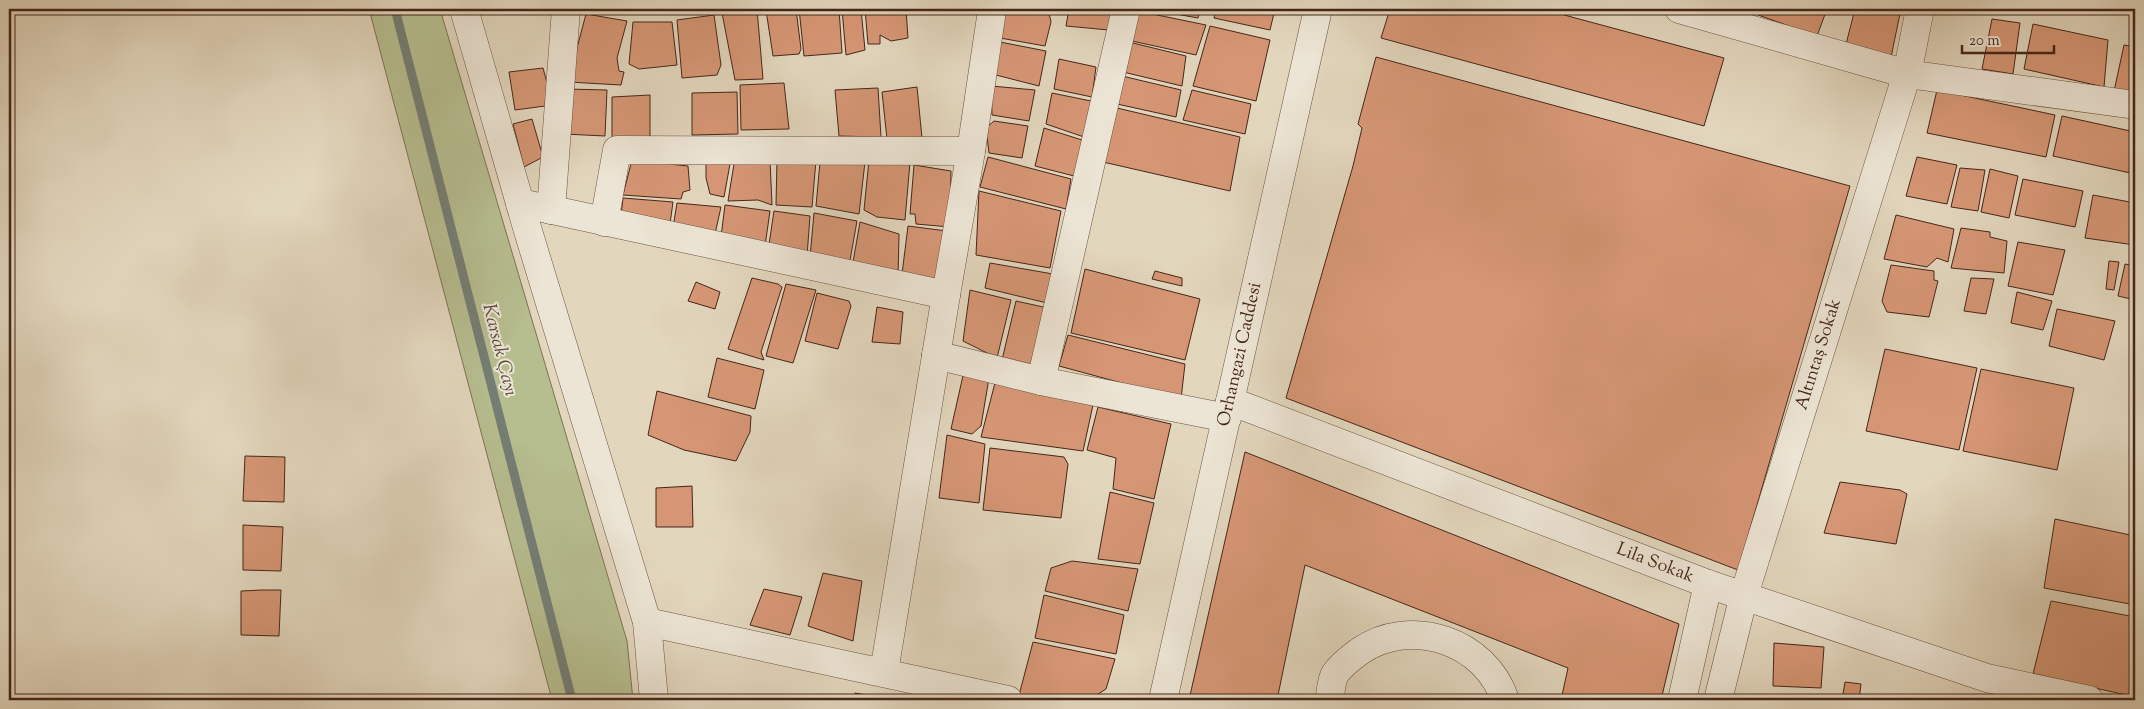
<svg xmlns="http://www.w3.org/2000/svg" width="2144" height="709" viewBox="0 0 2144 709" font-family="'Sorts Mill Goudy',serif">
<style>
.green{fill:#b6bd8f;stroke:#7e7254}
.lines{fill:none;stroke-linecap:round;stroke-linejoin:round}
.stream{stroke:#757e75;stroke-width:9}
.building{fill:#d69675;stroke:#462619}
.minor-casing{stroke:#6d5242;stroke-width:29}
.minor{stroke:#ece4d4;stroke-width:28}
.labels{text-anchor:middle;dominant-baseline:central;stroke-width:4;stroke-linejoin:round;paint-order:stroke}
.street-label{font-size:18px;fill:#462619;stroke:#ece4d4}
.water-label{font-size:19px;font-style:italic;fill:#5a4b3f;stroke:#ece4d4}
</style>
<rect width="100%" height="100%" fill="#e2d6bd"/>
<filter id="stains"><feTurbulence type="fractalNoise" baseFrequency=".004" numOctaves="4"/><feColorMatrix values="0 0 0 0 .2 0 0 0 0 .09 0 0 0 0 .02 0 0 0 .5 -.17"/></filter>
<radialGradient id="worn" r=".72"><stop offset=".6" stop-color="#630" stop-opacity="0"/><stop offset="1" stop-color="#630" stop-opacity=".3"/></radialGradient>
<!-- green -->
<path class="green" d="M 369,9 L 440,9 L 627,641 L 633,700 L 552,700 Z"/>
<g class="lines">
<!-- stream -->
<path class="stream" d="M 395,9 L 572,700"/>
</g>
<!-- building -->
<g class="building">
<path d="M 757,9 L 763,79 L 735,80 L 722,13 Z"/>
<path d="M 770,9 L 796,9 L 801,49 L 799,54 L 773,56 L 766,10 Z"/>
<path d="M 799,9 L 839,9 L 842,53 L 804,56 Z"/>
<path d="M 842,9 L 861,9 L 865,50 L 846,55 Z"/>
<path d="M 865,9 L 906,9 L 908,38 L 891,41 L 880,35 L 880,44 L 868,44 Z"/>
<path d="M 1006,9 L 1032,9 L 1049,13 L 1051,22 L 1045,46 L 1000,38 Z"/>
<path d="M 1069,9 L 1114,9 L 1109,30 L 1066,26 Z"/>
<path d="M 1148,9 L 1200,9 L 1198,18 Z"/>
<path d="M 1216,9 L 1275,9 L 1270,30 L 1214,18 Z"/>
<path d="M 1390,9 L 1542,9 L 1724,58 L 1704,126 L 1381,38 Z"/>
<path d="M 1748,9 L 1827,9 L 1817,36 L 1747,11 Z"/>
<path d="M 1855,9 L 1901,9 L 1891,57 L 1845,48 Z"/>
<path d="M 2092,9 L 2135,9 L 2135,13 Z"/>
<path d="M 1138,11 L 1206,25 L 1196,55 L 1132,41 Z"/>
<path d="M 586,14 L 627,21 L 617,58 L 619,71 L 624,72 L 621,85 L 568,82 Z"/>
<path d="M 714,15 L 721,65 L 717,75 L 682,78 L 677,20 Z"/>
<path d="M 1992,19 L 2020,23 L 2013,74 L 1982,69 Z"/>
<path d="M 633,22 L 672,22 L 677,65 L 639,69 L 629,64 Z"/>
<path d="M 2033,24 L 2108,40 L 2104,87 L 2024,69 Z"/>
<path d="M 1210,26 L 1270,40 L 1256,101 L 1193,86 Z"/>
<path d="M 1000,42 L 1046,51 L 1039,86 L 992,74 Z"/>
<path d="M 1129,42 L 1186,56 L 1182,86 L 1123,72 Z"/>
<path d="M 2124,45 L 2135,47 L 2135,102 L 2113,96 Z"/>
<path d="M 1376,57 L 1850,186 L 1738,570 L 1286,398 L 1353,166 L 1362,128 L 1358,124 Z"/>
<path d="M 1059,59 L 1096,67 L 1092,97 L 1054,89 Z"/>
<path d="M 543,68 L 547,83 L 545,106 L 515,110 L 509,72 Z"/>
<path d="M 1122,76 L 1181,90 L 1176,117 L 1117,104 Z"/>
<path d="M 784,83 L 789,129 L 741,130 L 740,85 Z"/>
<path d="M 991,86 L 1035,90 L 1029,121 L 992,115 Z"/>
<path d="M 917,87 L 922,138 L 887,139 L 882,92 Z"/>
<path d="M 878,88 L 881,137 L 839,136 L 835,90 Z"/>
<path d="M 566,89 L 607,90 L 605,136 L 564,134 Z"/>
<path d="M 1192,90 L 1251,104 L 1245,134 L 1183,120 Z"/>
<path d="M 1937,90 L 2055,115 L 2046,157 L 1927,133 Z"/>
<path d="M 737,92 L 738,134 L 692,135 L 692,93 Z"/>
<path d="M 1052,93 L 1091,101 L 1084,137 L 1046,124 Z"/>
<path d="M 650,95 L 650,141 L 612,142 L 612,97 Z"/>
<path d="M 1117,108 L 1240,137 L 1230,191 L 1103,162 Z"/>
<path d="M 2062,116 L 2135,132 L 2135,174 L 2053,156 Z"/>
<path d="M 532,119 L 543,157 L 524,167 L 513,124 Z"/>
<path d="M 994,121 L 1028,126 L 1022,158 L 989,153 L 986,128 Z"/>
<path d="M 1044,128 L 1082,140 L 1078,177 L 1035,166 Z"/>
<path d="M 988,157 L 1071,179 L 1066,209 L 980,187 Z"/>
<path d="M 1917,157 L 1957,165 L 1947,204 L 1906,196 Z"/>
<path d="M 632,160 L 688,166 L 690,190 L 683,192 L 681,199 L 623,195 Z"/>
<path d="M 770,160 L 772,205 L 758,200 L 728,201 L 734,164 Z"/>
<path d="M 777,160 L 816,160 L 812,207 L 776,205 Z"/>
<path d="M 869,160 L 910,162 L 905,220 L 877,217 L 864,210 Z"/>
<path d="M 820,162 L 865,162 L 859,214 L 816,206 Z"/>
<path d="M 706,163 L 730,164 L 724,197 L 710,194 L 706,178 Z"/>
<path d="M 914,165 L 951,171 L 950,227 L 916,224 L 915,214 L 910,214 Z"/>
<path d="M 1960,168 L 1985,170 L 1978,211 L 1951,207 Z"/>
<path d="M 1990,169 L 2018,176 L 2009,218 L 1981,212 Z"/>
<path d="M 2023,179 L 2083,191 L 2075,227 L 2015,215 Z"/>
<path d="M 979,191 L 1061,211 L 1050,268 L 976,255 Z"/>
<path d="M 2093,195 L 2135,203 L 2135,245 L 2085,238 Z"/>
<path d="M 623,198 L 673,202 L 669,231 L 620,224 Z"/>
<path d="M 677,203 L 721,207 L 713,243 L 672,234 Z"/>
<path d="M 725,205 L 770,211 L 764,253 L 720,245 Z"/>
<path d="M 774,211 L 810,216 L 807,256 L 768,251 Z"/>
<path d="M 814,213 L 857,221 L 849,266 L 810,257 Z"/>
<path d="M 1896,215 L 1954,229 L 1948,262 L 1937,258 L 1927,267 L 1884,259 Z"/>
<path d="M 860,222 L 899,234 L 898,278 L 852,268 Z"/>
<path d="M 908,226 L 947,231 L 940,274 L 924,285 L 901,282 Z"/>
<path d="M 1961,228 L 1990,232 L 1990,237 L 2007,241 L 2004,273 L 1951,268 Z"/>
<path d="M 2018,242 L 2065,250 L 2053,295 L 2008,286 Z"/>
<path d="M 2109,261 L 2119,262 L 2114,290 L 2106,289 Z"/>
<path d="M 990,263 L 1053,274 L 1047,303 L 985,288 Z"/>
<path d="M 2125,264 L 2135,266 L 2135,300 L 2118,296 Z"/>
<path d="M 1891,265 L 1934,271 L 1934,280 L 1938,281 L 1929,317 L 1887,312 L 1882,301 Z"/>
<path d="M 1085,269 L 1200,299 L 1185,360 L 1071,333 Z"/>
<path d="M 1155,271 L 1182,278 L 1182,286 L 1152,279 Z"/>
<path d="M 752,278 L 778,284 L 782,287 L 761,352 L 764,360 L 728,349 Z"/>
<path d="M 1971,278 L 1994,279 L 1986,314 L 1964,311 Z"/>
<path d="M 696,282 L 720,292 L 715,309 L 688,301 Z"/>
<path d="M 786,284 L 816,290 L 793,363 L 766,356 Z"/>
<path d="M 970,290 L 1011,300 L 997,358 L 963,341 Z"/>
<path d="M 2017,292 L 2052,301 L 2043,330 L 2011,323 Z"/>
<path d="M 817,293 L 849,301 L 851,306 L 838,349 L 805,341 Z"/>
<path d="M 1016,301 L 1048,308 L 1036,368 L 1002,360 Z"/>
<path d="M 877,307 L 903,312 L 900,344 L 872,342 Z"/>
<path d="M 2057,309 L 2115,321 L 2104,360 L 2049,346 Z"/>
<path d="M 1068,335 L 1185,364 L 1181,399 L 1059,366 Z"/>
<path d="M 1885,349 L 1977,368 L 1959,450 L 1866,431 Z"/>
<path d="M 717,358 L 764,370 L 755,409 L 708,397 Z"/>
<path d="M 1981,369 L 2074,388 L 2057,470 L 1963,451 Z"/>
<path d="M 964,371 L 989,378 L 981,426 L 972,434 L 951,429 Z"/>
<path d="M 996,379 L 1093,405 L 1083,451 L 981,437 Z"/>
<path d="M 657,391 L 751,416 L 750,432 L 736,461 L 684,450 L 648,435 Z"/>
<path d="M 1098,407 L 1171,424 L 1154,499 L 1113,489 L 1116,458 L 1087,450 Z"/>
<path d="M 947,435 L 985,444 L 979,503 L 939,498 Z"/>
<path d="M 990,448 L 1064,457 L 1068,464 L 1061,518 L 983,510 Z"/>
<path d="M 1245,452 L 1679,624 L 1661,700 L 1561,700 L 1568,668 L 1305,565 L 1277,700 L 1189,700 Z"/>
<path d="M 245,456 L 285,457 L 284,502 L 243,501 Z"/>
<path d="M 1840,482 L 1900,490 L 1907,494 L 1896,544 L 1824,533 Z"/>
<path d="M 692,486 L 693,527 L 656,527 L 656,488 Z"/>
<path d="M 1110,492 L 1154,503 L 1140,564 L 1098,559 Z"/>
<path d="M 2055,519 L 2135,536 L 2135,605 L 2044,588 Z"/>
<path d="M 243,525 L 283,527 L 281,571 L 243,570 Z"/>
<path d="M 1072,561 L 1138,569 L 1128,611 L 1045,591 L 1051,568 Z"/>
<path d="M 823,573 L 862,581 L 853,641 L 808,626 Z"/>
<path d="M 764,589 L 802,597 L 790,635 L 750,625 Z"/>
<path d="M 262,590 L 281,590 L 279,636 L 241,635 L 241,591 Z"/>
<path d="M 1044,595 L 1124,615 L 1116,654 L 1035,638 Z"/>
<path d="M 2051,601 L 2135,617 L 2135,697 L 2033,674 Z"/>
<path d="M 1033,642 L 1115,659 L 1106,689 L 1089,700 L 1018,699 Z"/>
<path d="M 1774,643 L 1824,647 L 1821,688 L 1773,686 Z"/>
<path d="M 1845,682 L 1861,684 L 1859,700 L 1842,700 Z"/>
<path d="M 855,693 L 894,700 L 854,700 Z"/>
</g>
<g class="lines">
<!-- minor casing -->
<g class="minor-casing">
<g id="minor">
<path d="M 464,9 L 528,231 L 647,622 L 654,700"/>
<path d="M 1126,9 L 1041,381 L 1227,418"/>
<path d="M 1679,9 L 1907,74 L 2135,105"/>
<path d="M 520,203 L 946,295 L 884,672"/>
<path d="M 551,210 L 566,9"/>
<path d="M 604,222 L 617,150 L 971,151"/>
<path d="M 946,295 L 971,151 L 991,17 L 990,9"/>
<path d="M 936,355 L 1041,381"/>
<path id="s1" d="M 1230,401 L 1708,584 L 1987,678 L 2089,700"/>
<path d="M 647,622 L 1008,700"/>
<path id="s2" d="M 1163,700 L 1318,9"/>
<path d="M 1329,700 C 1331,693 1331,681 1335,674 C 1341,665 1352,657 1360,651 C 1411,616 1486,641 1505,700"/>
<path d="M 1682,700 L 1708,584"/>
<path id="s3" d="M 1718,700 L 1744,595 L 1907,74 L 1920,9"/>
</g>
</g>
<!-- minor -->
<use href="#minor" class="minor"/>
</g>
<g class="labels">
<!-- street labels -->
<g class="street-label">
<text stroke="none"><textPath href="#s2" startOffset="354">Orhangazi Caddesi</textPath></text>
<text stroke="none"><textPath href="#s3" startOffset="360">Altıntaş Sokak</textPath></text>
<text stroke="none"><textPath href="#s1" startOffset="455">Lila Sokak</textPath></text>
</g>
<!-- water labels -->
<g class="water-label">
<text transform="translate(499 350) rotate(76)">Karsak Çayı</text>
</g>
</g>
<!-- margin -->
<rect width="2144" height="709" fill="none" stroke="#e2d6bd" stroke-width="30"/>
<rect x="10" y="10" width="2124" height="689" fill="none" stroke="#462619" stroke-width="2.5"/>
<rect x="15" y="15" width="2114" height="679" fill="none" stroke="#462619"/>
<!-- scale -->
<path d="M1962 45v8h92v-8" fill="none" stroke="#462619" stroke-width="2.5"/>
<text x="1969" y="45" font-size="15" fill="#462619" stroke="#ece4d4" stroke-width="4" paint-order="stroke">20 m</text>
<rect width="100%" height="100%" filter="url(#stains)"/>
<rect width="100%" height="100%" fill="url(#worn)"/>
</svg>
